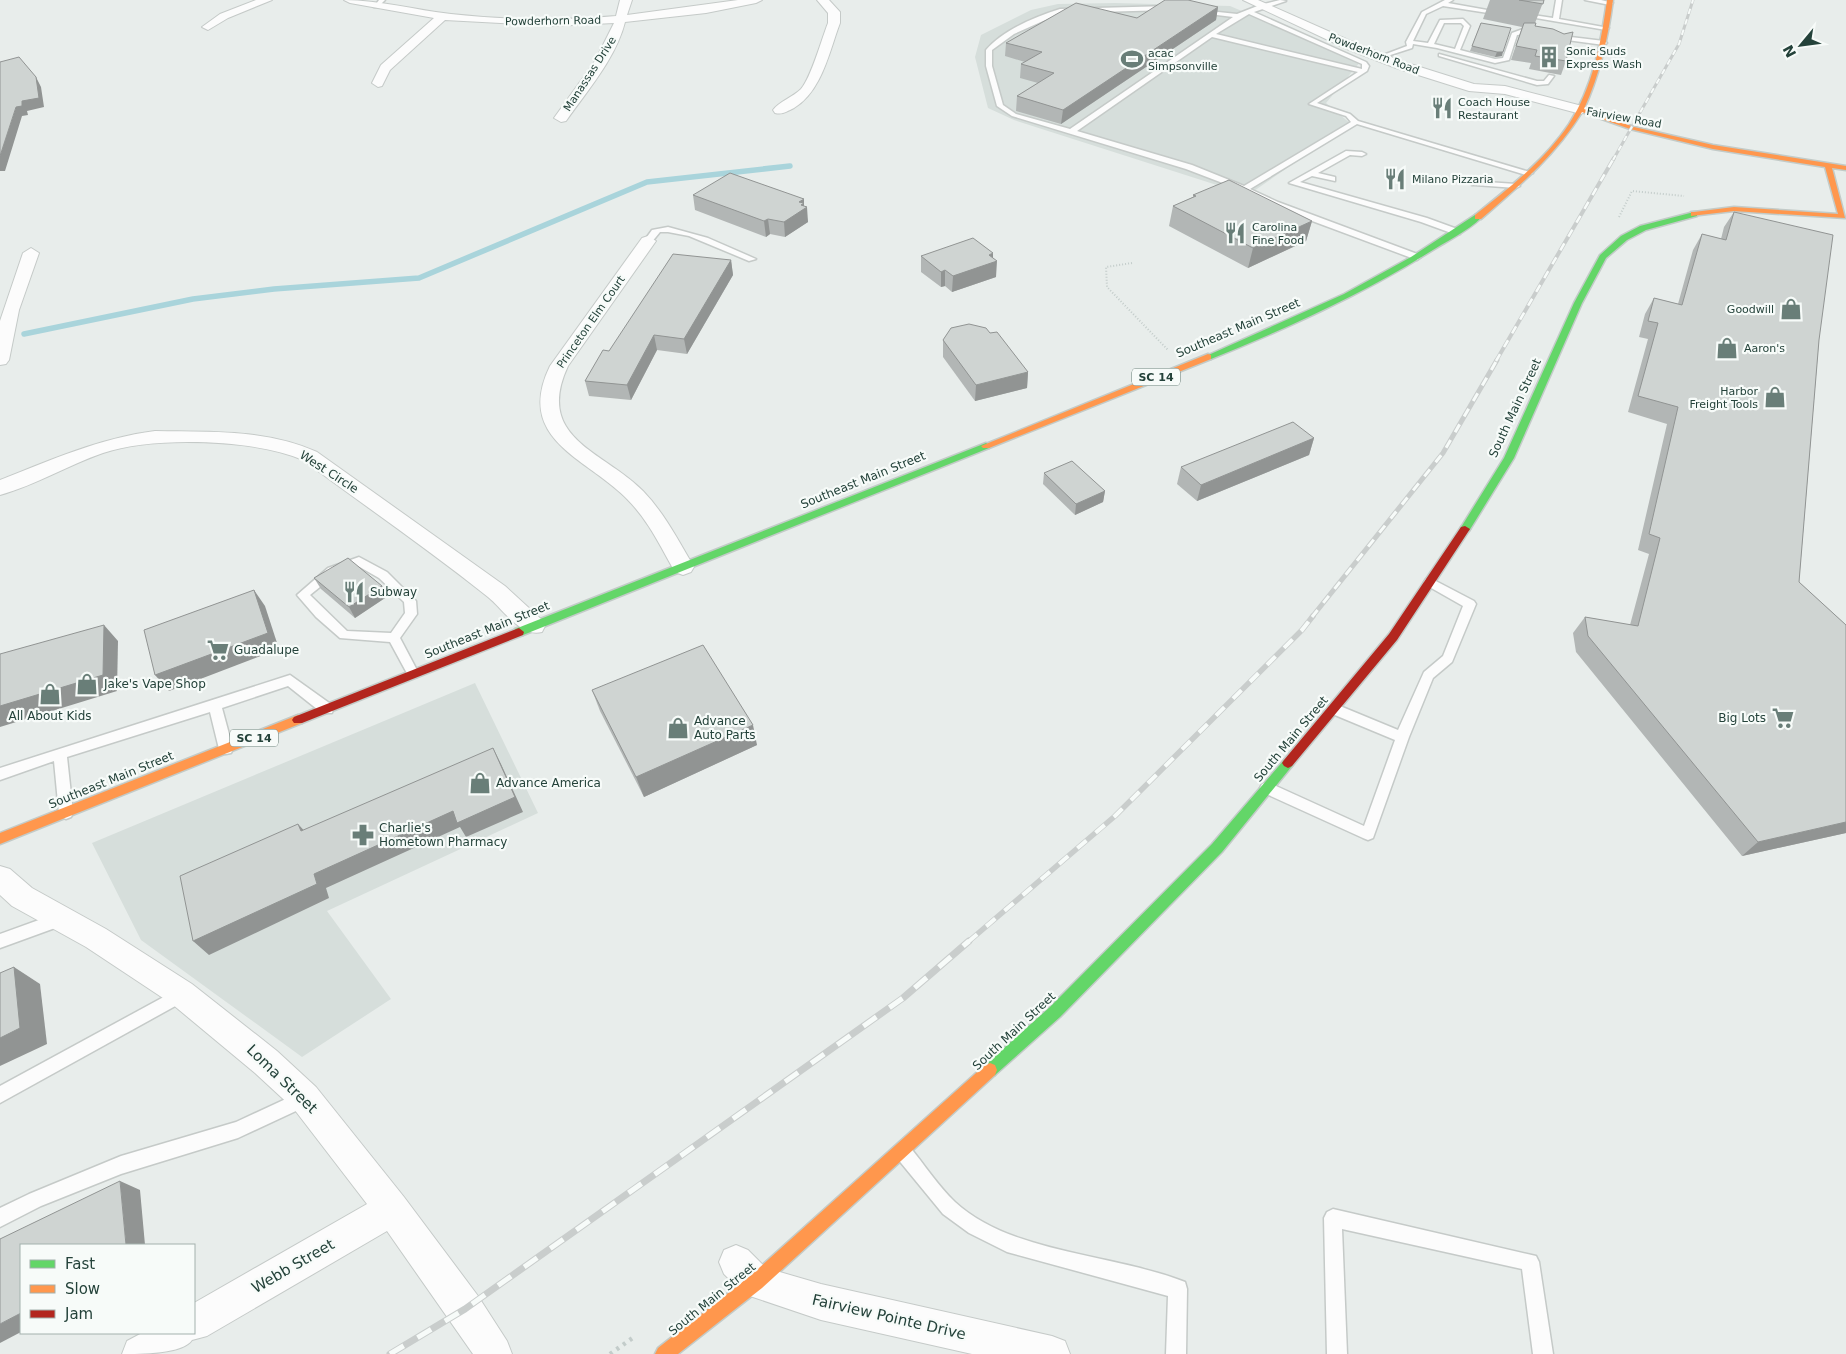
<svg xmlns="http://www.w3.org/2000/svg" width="1846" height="1354" viewBox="0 0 1846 1354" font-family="'DejaVu Sans',sans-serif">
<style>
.built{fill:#d6dedb}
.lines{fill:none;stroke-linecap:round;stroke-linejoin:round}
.stream{stroke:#a9d4db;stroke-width:5.5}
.lane-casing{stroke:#c5cac8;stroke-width:3}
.street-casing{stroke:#c5cac8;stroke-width:2}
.fast-casing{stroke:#c3cbc8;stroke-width:3}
.slow-casing{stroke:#c3cbc8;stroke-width:3}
.jam-casing{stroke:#c3cbc8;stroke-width:3}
.path-far1{stroke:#c3ccca;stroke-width:2;stroke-dasharray:1 2;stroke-linecap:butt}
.path{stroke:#c3ccca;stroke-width:4.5;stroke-dasharray:3 5;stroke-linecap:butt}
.lane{fill:#fcfcfc;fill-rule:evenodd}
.street{fill:#fcfcfc;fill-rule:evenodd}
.fast{fill:#63d668;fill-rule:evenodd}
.slow{fill:#ff974d;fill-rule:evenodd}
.jam{fill:#b3261e;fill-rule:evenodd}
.rail-far4-casing{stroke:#c9cdcc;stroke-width:3}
.rail-far3-casing{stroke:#c9cdcc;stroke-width:4}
.rail-far2-casing{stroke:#c9cdcc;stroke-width:5}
.rail-far1-casing{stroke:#c9cdcc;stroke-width:5.5}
.rail-casing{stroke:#c9cdcc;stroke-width:7}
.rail-far4{stroke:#f7fbf9;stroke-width:2;stroke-dasharray:5.5;stroke-linecap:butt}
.rail-far3{stroke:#f7fbf9;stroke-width:2.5;stroke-dasharray:8;stroke-linecap:butt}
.rail-far2{stroke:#f7fbf9;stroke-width:3;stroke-dasharray:9;stroke-linecap:butt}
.rail-far1{stroke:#f7fbf9;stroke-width:4;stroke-dasharray:12;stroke-linecap:butt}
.rail{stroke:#f7fbf9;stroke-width:5;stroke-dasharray:16;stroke-linecap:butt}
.wall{fill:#b2b6b5}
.shaded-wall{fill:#919493}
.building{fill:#cfd4d2;stroke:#919493}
.labels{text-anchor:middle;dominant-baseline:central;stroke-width:4.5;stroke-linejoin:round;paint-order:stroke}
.far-street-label{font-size:11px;fill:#24423a;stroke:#f7fbf9}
.far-poi-label{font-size:11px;fill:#24423a;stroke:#f7fbf9;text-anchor:start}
.shield{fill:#f7fbf9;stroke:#637a73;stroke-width:1}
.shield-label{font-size:11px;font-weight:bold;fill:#24423a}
.street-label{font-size:12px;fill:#24423a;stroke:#f7fbf9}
.poi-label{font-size:12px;fill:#24423a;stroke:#f7fbf9;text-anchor:start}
.near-street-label{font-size:15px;fill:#24423a;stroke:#f7fbf9}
</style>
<rect width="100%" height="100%" fill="#e8edeb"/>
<!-- built -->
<g class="built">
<path d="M 1115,3 L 1230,6 L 1361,61 L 1326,103 L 1351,124 L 1248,195 L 1014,120 L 988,108 L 975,57 L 981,35 L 1031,10 L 1058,4 Z"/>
<path d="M 475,683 L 538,813 L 327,911 L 391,999 L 302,1057 L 141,940 L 92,843 Z"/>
</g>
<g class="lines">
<!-- stream -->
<path class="stream" d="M 24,334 L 193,299 L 274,289 L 419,278 L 647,182 L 790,166"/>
<!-- lane casing -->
<g class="lane-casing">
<g id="lane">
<path d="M 379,0 L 385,0 L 378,7 L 374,7 Z"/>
<path d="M 1280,0 L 1286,1 L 1254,12 L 1366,62 L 1369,66 L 1367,71 L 1317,103 L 1350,114 L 1358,121 L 1533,173 L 1526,175 L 1357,124 L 1250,189 L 1278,202 L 1420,255 L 1421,257 L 1417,260 L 1272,206 L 1241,190 L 1186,169 L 1012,116 L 997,106 L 986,66 L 986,50 C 1003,30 1035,17 1060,9 L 1169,6 L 1172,8 L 1169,10 L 1061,13 L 1014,34 L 992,50 L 992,66 L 1003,105 L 1016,114 L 1070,129 L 1233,17 L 1201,13 L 1199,10 L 1237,14 L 1260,5 ZM 1249,14 L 1362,64 L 1362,69 L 1216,34 ZM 1212,37 L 1358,72 L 1309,104 L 1346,116 L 1351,122 L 1244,186 L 1192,165 L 1077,131 Z"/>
<path d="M 1445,0 L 1453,0 L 1448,3 L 1504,13 L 1501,15 L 1443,6 L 1426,14 L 1413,41 L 1428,43 L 1440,20 L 1463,19 L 1470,26 L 1460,50 L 1495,59 L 1503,58 L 1512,33 L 1523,29 L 1538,33 L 1517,35 L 1509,60 L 1495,63 L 1437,48 L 1413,44 L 1412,48 L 1378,59 L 1378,57 L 1407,46 L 1406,42 L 1422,12 ZM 1444,23 L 1461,23 L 1464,26 L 1455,49 L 1434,44 Z"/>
<path d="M 1556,0 L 1562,0 L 1559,19 L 1609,28 L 1606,30 L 1530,17 L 1533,15 L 1553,18 Z"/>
<path d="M 1585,0 L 1601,0 L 1613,3 L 1610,5 Z"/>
<path d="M 1554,35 L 1604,41 L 1607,43 L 1604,45 L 1552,38 Z"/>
<path d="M 1439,54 L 1537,81 L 1544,81 L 1549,75 L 1554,76 L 1548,84 L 1537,85 L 1439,56 Z"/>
<path d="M 1346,151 L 1362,152 L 1366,154 L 1362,156 L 1350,155 L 1318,173 L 1335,177 L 1335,181 L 1312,176 L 1300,182 L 1427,218 L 1460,230 L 1460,234 L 1454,234 L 1421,222 L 1289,183 Z"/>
<path d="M 1472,181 L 1516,184 L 1520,186 L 1516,188 L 1475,185 L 1472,185 Z"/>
<path d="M 668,227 L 708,238 L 756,259 L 749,261 L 689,236 L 668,232 L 660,232 L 651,243 L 644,241 L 652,230 Z"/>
<path d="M 359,557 L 387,572 L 416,601 L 417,614 L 400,638 L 419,674 L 417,677 L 409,677 L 390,642 L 340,638 L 316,617 L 297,595 L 328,568 ZM 358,566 L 379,578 L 404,602 L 405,613 L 391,633 L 347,631 L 310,595 L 336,574 Z"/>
<path d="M 1430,578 L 1474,601 L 1476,604 L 1452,662 L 1433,678 L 1409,737 L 1373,838 L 1368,840 L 1363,838 L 1262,792 L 1260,788 L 1262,784 L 1267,782 L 1364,826 L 1395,740 L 1330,713 L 1329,709 L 1330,705 L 1335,704 L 1398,730 L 1424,672 L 1443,656 L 1463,606 L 1426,585 L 1424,582 L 1426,579 Z"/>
<path d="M 290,675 L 332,705 L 333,709 L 332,713 L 322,713 L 288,686 L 222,708 L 233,749 L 231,753 L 226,754 L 221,753 L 219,749 L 210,712 L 67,757 L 73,813 L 71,817 L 66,819 L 61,817 L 59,813 L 54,761 L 0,780 L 0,768 Z"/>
<path d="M 61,912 L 66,914 L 68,919 L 66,924 L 0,948 L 0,934 Z"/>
<path d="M 182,987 L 188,989 L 190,994 L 188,999 L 0,1103 L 0,1086 Z"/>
<path d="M 305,1090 L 311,1092 L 313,1098 L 311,1104 L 238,1138 L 121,1174 L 41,1206 L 0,1227 L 0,1208 L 29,1194 L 121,1156 L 236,1122 Z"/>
<path d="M 903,1143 L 909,1146 C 924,1164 938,1186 955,1202 C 1011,1254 1115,1254 1185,1282 L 1187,1289 L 1186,1354 L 1166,1354 L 1168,1296 L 1007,1252 L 969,1233 L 943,1214 L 897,1158 L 894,1152 L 897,1146 Z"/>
<path d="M 1333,1209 L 1536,1256 L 1539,1262 L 1553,1354 L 1533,1354 L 1522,1269 L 1342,1229 L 1347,1354 L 1327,1354 L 1324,1218 L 1327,1212 Z"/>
</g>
</g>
<!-- street casing -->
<g class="street-casing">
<g id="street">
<path d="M 256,0 L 272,0 L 228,18 L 208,30 L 202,27 L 220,14 Z"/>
<path d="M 344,0 C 380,0 415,10 451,14 C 505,20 561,21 616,16 L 620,0 L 632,0 L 627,15 L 738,0 L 762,0 L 756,3 L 706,13 L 625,22 C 616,58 587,91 566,121 L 561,122 L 554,118 L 595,61 L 614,23 L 553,26 L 445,20 L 390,70 L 382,86 L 378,87 L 372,83 L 381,65 L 434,18 L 350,3 Z"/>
<path d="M 817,0 L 829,0 L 840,12 L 840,23 C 829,52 822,91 794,108 C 787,111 783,115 775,113 L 773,110 C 780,101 793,97 801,89 C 811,78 822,38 828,23 L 828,13 Z"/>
<path d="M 1243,0 L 1258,0 L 1355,43 L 1404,62 L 1474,84 L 1505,86 L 1586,107 L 1588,110 L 1581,114 L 1505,94 L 1469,91 L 1396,68 L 1347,49 Z"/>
<path d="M 648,236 L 656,241 L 568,366 C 534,439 604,451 643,491 C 665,514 678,540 694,567 L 691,572 L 683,575 L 675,572 C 660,546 649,521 627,499 C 587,458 514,440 550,366 L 642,238 Z"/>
<path d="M 31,248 L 39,253 L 19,310 L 9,360 L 6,364 L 0,365 L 0,321 L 23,253 Z"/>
<path d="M 155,431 C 210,432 265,429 317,452 L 505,586 L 542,620 L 545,626 L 542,632 C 521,638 503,609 488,597 C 428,549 365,506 303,460 C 255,439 153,436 103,453 C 68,465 36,485 0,495 L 0,480 C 51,460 100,438 155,431 Z"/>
<path d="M 0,866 L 10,869 L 32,888 L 106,929 L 192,984 L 277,1051 L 316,1087 L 404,1197 L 478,1296 L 507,1341 L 512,1354 L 473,1354 L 387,1231 L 207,1336 L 192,1340 C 183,1354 141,1354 122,1354 L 127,1341 L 142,1333 L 194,1333 L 194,1303 L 367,1204 L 294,1109 L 255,1073 L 172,1004 L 86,947 L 12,906 L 0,895 Z"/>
<path d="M 736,1245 L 748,1250 L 766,1268 L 821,1284 L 1052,1336 L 1065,1341 L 1070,1354 L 972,1354 L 821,1320 L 744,1294 L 724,1274 L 719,1262 L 724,1250 Z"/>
</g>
</g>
<!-- fast casing -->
<g class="fast-casing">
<g id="fast">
<path d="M 1694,212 L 1697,212 L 1697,216 L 1646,230 L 1627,240 L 1606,258 L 1582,303 L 1514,458 L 1469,531 L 1461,531 L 1460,529 L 1504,458 L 1574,303 L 1600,255 L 1621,236 L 1640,226 Z"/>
<path d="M 1475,215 L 1482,217 C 1467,232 1445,242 1428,253 C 1359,296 1285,329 1211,359 L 1205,359 L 1204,357 L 1344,294 L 1411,257 Z"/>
<path d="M 986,443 L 991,446 L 989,448 L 523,635 L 515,635 L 514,632 L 515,629 Z"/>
<path d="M 1288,758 L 1292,760 L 1294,763 L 1292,766 L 1222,852 L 1060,1017 L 995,1075 L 990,1077 L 985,1075 L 983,1070 L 985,1065 L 1050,1007 L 1212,844 L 1284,760 Z"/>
</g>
</g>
<!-- slow casing -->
<g class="slow-casing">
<g id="slow">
<path d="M 1607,0 L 1613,0 C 1608,38 1600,74 1584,109 L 1634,127 L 1713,145 L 1846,166 L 1846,170 L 1832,168 L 1845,218 L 1734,211 L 1691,216 L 1691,212 L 1694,212 L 1734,207 L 1838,214 L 1825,167 L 1713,149 L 1630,129 L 1582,112 C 1556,155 1518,187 1481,219 L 1475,219 L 1475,215 C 1509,188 1545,160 1569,124 C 1593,87 1601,43 1607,0 Z"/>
<path d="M 1208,354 L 1211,355 L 1211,359 L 989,448 L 983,448 L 981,446 Z"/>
<path d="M 298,715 L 302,717 L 304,720 L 302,723 L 0,844 L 0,833 Z"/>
<path d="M 990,1063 L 995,1065 L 997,1070 L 995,1075 L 762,1288 L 678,1354 L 655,1354 L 658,1348 L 750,1276 L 985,1065 Z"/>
</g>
</g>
<!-- jam casing -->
<g class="jam-casing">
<g id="jam">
<path d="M 1465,526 L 1470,529 L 1397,640 L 1292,766 L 1288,768 L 1284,766 L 1282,763 L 1284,760 L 1389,634 L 1461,527 Z"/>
<path d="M 519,628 L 524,632 L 523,635 L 302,723 L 294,723 L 292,720 L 294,717 Z"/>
</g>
</g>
<!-- path-far1 -->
<g class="path-far1">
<path d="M 1619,217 L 1632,191 L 1684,196"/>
<path d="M 1132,263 L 1106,267 L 1107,287 L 1168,350"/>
</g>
<!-- path -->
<path class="path" d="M 610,1354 L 634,1337"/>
<!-- lane -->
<use href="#lane" class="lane"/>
<!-- street -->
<use href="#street" class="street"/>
<!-- fast -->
<use href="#fast" class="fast"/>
<!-- slow -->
<use href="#slow" class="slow"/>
<!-- jam -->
<use href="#jam" class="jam"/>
<!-- rail-far4 casing -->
<g class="rail-far4-casing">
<path id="rail-far4" d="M 1613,160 L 1679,44 L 1693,0"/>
</g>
<!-- rail-far3 casing -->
<g class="rail-far3-casing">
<path id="rail-far3" d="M 1496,361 L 1614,158"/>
</g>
<!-- rail-far2 casing -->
<g class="rail-far2-casing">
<path id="rail-far2" d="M 1312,617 L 1443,453 L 1497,360"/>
</g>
<!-- rail-far1 casing -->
<g class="rail-far1-casing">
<path id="rail-far1" d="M 968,942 L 1115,816 L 1302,630 L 1313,616"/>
</g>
<!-- rail casing -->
<g class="rail-casing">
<path id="rail" d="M 390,1354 L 465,1309 L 903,998 L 969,941"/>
</g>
<!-- rail-far4 -->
<use href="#rail-far4" class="rail-far4"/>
<!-- rail-far3 -->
<use href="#rail-far3" class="rail-far3"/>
<!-- rail-far2 -->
<use href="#rail-far2" class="rail-far2"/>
<!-- rail-far1 -->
<use href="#rail-far1" class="rail-far1"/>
<!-- rail -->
<use href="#rail" class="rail"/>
</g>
<!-- wall -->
<g class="wall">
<path d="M 1490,0 L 1544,0 L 1535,23 L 1535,26 L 1566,61 L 1561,75 L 1529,69 L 1531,63 L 1511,60 L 1522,27 L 1483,19 Z"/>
<path d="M 1218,7 L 1216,20 L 1061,124 L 1016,111 L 1017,96 L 1038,83 L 1020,78 L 1021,64 L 1025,62 L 1005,56 L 1006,43 L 1137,18 Z"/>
<path d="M 1481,23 L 1502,56 L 1495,57 L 1470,51 Z"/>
<path d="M 693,195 L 804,199 L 804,206 L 808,222 L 785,237 L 770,234 L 766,237 L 695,210 Z"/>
<path d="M 1193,195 L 1312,221 L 1306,241 L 1248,268 L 1169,226 L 1173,206 L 1193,197 Z"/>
<path d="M 1734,212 L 1819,340 L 1799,582 L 1846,625 L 1846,833 L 1742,856 L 1576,652 L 1573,633 L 1585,617 L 1630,625 L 1649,554 L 1638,550 L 1667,424 L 1628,412 L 1648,339 L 1639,337 L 1645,314 L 1654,298 L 1678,304 L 1693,250 L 1702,234 L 1721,239 L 1724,227 Z"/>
<path d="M 921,256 L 993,258 L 996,277 L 952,292 L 945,286 L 941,287 L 921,272 Z"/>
<path d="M 731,260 L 733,275 L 687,354 L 657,350 L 631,400 L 589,396 L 585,381 L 609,351 Z"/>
<path d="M 990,333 L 1028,372 L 1027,388 L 975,401 L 943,357 L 943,340 Z"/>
<path d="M 1314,438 L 1309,455 L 1197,501 L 1177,484 L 1181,467 Z"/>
<path d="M 1044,473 L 1105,491 L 1103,502 L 1075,515 L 1043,484 Z"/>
<path d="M 314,578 L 382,586 L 388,596 L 355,618 L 321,589 Z"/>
<path d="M 592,690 L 757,745 L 644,797 L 600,711 Z"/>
</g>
<!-- shaded-wall -->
<g class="shaded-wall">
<path d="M 1218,7 L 1216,20 L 1061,124 L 1063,110 Z"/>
<path d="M 1497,52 L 1503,52 L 1502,56 L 1495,57 Z"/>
<path d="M 36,77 L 41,87 L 44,107 L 27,111 L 28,115 L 22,116 L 5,171 L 0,171 L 0,156 L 16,107 L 22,101 Z"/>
<path d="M 804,199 L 804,209 L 807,207 L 808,222 L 785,237 L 784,222 L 799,202 Z"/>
<path d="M 768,219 L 770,234 L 766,237 L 764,221 Z"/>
<path d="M 1312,221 L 1306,241 L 1248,268 L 1253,248 Z"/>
<path d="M 993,253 L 993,262 L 997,261 L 996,277 L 952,292 L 953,276 L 989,255 Z"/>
<path d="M 731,260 L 733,275 L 687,354 L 684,339 Z"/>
<path d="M 945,270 L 945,286 L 941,287 L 941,272 Z"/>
<path d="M 654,335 L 657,350 L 631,400 L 627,385 Z"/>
<path d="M 1028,372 L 1027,388 L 975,401 L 976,385 Z"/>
<path d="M 1314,438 L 1309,455 L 1197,501 L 1201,485 Z"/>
<path d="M 1105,491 L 1103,502 L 1075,515 L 1076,504 Z"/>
<path d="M 382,586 L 388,596 L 355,618 L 349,607 Z"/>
<path d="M 254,590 L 265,606 L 279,649 L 169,691 L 155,675 Z"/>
<path d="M 104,625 L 118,641 L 117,691 L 0,727 L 0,706 Z"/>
<path d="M 753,725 L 757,745 L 644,797 L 636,777 Z"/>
<path d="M 493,748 L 501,764 L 523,812 L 466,837 L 460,827 L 326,888 L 329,898 L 209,955 L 193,941 L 314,874 Z"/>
<path d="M 1846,822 L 1846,833 L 1742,856 L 1758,842 Z"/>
<path d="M 298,824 L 311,838 L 301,831 Z"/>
<path d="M 14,967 L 40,984 L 47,1044 L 0,1066 L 0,1038 Z"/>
<path d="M 120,1181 L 140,1190 L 145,1245 L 126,1245 Z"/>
<path d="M 21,1313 L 21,1332 L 0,1343 L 0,1324 Z"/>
</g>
<!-- building -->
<g class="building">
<path d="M 1165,0 L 1188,0 L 1218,7 L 1063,110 L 1017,96 L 1054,73 L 1021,64 L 1042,52 L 1006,43 L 1076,3 L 1137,18 Z"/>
<path d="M 1519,0 L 1544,0 L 1543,4 Z"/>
<path d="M 1481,23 L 1511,28 L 1503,52 L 1497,52 L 1472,46 Z"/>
<path d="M 1524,23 L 1536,23 L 1535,26 L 1553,29 L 1564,34 L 1573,32 L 1566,61 L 1535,56 L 1537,50 L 1516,46 Z"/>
<path d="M 19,57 L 36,77 L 39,98 L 22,101 L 22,106 L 16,107 L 0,156 L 0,62 Z"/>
<path d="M 730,173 L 804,199 L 799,202 L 804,203 L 801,205 L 807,207 L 784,222 L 768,219 L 764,221 L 693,195 Z"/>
<path d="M 1229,180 L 1312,221 L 1253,248 L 1173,206 L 1196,196 L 1193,195 Z"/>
<path d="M 1734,212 L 1833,235 L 1819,340 L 1799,582 L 1846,625 L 1846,822 L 1758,842 L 1588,636 L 1585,617 L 1638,626 L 1660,538 L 1649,534 L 1678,407 L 1638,396 L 1658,323 L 1648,321 L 1654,298 L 1682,305 L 1702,234 L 1726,240 Z"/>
<path d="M 973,238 L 993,253 L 989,255 L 997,261 L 953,276 L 945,270 L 941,272 L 921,256 Z"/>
<path d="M 673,254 L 731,260 L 684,339 L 654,335 L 627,385 L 585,381 L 603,350 L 609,351 Z"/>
<path d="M 969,324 L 986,328 L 990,333 L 997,332 L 1028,372 L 976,385 L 943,340 L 951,328 Z"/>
<path d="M 1293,422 L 1314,438 L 1201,485 L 1181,467 Z"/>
<path d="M 1072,461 L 1105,491 L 1076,504 L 1044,473 Z"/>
<path d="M 348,558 L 382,586 L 349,607 L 314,578 Z"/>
<path d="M 254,590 L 268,633 L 155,675 L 144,630 Z"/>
<path d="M 104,625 L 103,675 L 0,706 L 0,654 Z"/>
<path d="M 703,645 L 753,725 L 636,777 L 592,690 Z"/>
<path d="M 493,748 L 515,797 L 457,823 L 453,811 L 314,874 L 317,884 L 193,941 L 180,876 L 298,824 L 301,831 Z"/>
<path d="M 14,967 L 20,1028 L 0,1038 L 0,973 Z"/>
<path d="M 120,1181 L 126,1245 L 21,1245 L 21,1313 L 0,1324 L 0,1239 Z"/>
</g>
<!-- icons -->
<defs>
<g id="building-bare" transform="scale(1.725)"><path d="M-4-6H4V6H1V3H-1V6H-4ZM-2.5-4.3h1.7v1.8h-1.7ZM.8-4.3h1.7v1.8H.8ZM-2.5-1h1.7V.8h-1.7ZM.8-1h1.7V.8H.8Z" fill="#697e78" stroke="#f7fbf9" stroke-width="2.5" paint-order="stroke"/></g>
<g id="stadium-bare" transform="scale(1.725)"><path d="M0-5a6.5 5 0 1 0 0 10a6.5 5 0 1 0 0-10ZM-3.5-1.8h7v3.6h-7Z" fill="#697e78" stroke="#f7fbf9" stroke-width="2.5" paint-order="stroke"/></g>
<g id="restaurant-bare" transform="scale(1.725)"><path d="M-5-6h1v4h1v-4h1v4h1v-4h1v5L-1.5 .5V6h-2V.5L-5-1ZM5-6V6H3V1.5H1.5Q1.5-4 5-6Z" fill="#697e78" stroke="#f7fbf9" stroke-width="2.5" paint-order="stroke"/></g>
<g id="shop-bare" transform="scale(1.725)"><path d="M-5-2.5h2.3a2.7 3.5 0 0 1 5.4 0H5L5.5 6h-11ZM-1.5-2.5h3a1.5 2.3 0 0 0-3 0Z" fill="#697e78" stroke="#f7fbf9" stroke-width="2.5" paint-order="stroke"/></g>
<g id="supermarket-bare" transform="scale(1.725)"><path d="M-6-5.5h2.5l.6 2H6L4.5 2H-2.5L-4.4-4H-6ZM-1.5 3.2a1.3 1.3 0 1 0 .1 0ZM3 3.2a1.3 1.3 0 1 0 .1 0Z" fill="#697e78" stroke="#f7fbf9" stroke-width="2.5" paint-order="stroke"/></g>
<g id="pharmacy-bare" transform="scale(1.725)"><path d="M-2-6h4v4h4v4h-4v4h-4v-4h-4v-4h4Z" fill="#697e78" stroke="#f7fbf9" stroke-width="2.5" paint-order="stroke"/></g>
</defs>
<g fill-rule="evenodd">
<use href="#building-bare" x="1549" y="57"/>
<use href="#stadium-bare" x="1132" y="59"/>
<use href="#restaurant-bare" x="1442" y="108"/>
<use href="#restaurant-bare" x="1395" y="179"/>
<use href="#restaurant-bare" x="1235" y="233"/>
<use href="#shop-bare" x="1791" y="309"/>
<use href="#shop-bare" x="1727" y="348"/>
<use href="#shop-bare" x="1775" y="397"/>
<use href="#restaurant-bare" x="354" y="592"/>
<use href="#supermarket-bare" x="218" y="650"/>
<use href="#shop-bare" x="87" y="684"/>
<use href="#shop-bare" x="50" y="694"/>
<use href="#supermarket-bare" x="1783" y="718"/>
<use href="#shop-bare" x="678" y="728"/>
<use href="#shop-bare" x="480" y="783"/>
<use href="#pharmacy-bare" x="363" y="835"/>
</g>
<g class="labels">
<!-- far-street labels -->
<g class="far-street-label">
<text transform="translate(553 21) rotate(-1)">Powderhorn Road</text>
<text transform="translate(1374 54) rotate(21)">Powderhorn Road</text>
<text transform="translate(590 74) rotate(-57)">Manassas Drive</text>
<text transform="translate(1624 118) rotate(10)">Fairview Road</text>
<text transform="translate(591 322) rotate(-55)">Princeton Elm Court</text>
</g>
<!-- far-poi labels -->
<g class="far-poi-label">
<text x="1566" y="51">Sonic Suds<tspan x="1566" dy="13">Express Wash</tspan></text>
<text x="1148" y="53">acac<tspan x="1148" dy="13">Simpsonville</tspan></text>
<text x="1458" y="102">Coach House<tspan x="1458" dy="13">Restaurant</tspan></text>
<text x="1412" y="179">Milano Pizzaria</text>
<text x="1252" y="227">Carolina<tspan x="1252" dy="13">Fine Food</tspan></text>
<text x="1774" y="309" text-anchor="end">Goodwill</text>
<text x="1744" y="348">Aaron's</text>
<text x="1758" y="391" text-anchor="end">Harbor<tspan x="1758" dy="13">Freight Tools</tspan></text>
</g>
<!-- shield labels -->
<g class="shield">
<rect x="1132" y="368.5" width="48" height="17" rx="4"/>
<rect x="230" y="729.5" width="48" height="17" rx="4"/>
</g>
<g class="shield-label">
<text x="1156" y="377">SC 14</text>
<text x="254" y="738">SC 14</text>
</g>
<!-- street labels -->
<g class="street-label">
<text transform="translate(1238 328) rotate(-23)">Southeast Main Street</text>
<text transform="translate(1515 408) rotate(-65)">South Main Street</text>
<text transform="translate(329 472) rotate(33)">West Circle</text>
<text transform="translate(863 480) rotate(-22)">Southeast Main Street</text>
<text transform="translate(487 630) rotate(-22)">Southeast Main Street</text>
<text transform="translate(1291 739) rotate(-50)">South Main Street</text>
<text transform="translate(111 780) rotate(-22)">Southeast Main Street</text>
<text transform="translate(1014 1031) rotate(-43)">South Main Street</text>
<text transform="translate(712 1299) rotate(-39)">South Main Street</text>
</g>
<!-- poi labels -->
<g class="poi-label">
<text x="370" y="592">Subway</text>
<text x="234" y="650">Guadalupe</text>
<text x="104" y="684">Jake's Vape Shop</text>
<text x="50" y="716" text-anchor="middle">All About Kids</text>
<text x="1766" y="718" text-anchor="end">Big Lots</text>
<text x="694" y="721">Advance<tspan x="694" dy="14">Auto Parts</tspan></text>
<text x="496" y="783">Advance America</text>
<text x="379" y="828">Charlie's<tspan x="379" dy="14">Hometown Pharmacy</tspan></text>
</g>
<!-- near-street labels -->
<g class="near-street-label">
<text transform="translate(282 1079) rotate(44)">Loma Street</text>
<text transform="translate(293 1266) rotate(-30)">Webb Street</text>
<text transform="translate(889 1317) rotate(13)">Fairview Pointe Drive</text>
</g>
</g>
<!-- legend -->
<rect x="20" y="1244" width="175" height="90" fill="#f7fbf9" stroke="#a3b1ad"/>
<rect x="30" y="1260" width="25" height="8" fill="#63d668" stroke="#a3b1ad"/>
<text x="65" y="1269" font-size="15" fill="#24423a">Fast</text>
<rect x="30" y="1285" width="25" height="8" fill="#ff974d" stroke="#a3b1ad"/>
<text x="65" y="1294" font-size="15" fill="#24423a">Slow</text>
<rect x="30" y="1310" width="25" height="8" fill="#b3261e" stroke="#a3b1ad"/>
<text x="65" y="1319" font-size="15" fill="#24423a">Jam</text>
<!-- north arrow -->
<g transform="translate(1801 45) rotate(241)" stroke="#f7fbf9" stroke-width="4" paint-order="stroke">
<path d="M0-4L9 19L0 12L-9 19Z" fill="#24423a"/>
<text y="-8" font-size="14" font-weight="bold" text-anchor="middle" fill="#24423a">N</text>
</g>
</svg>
